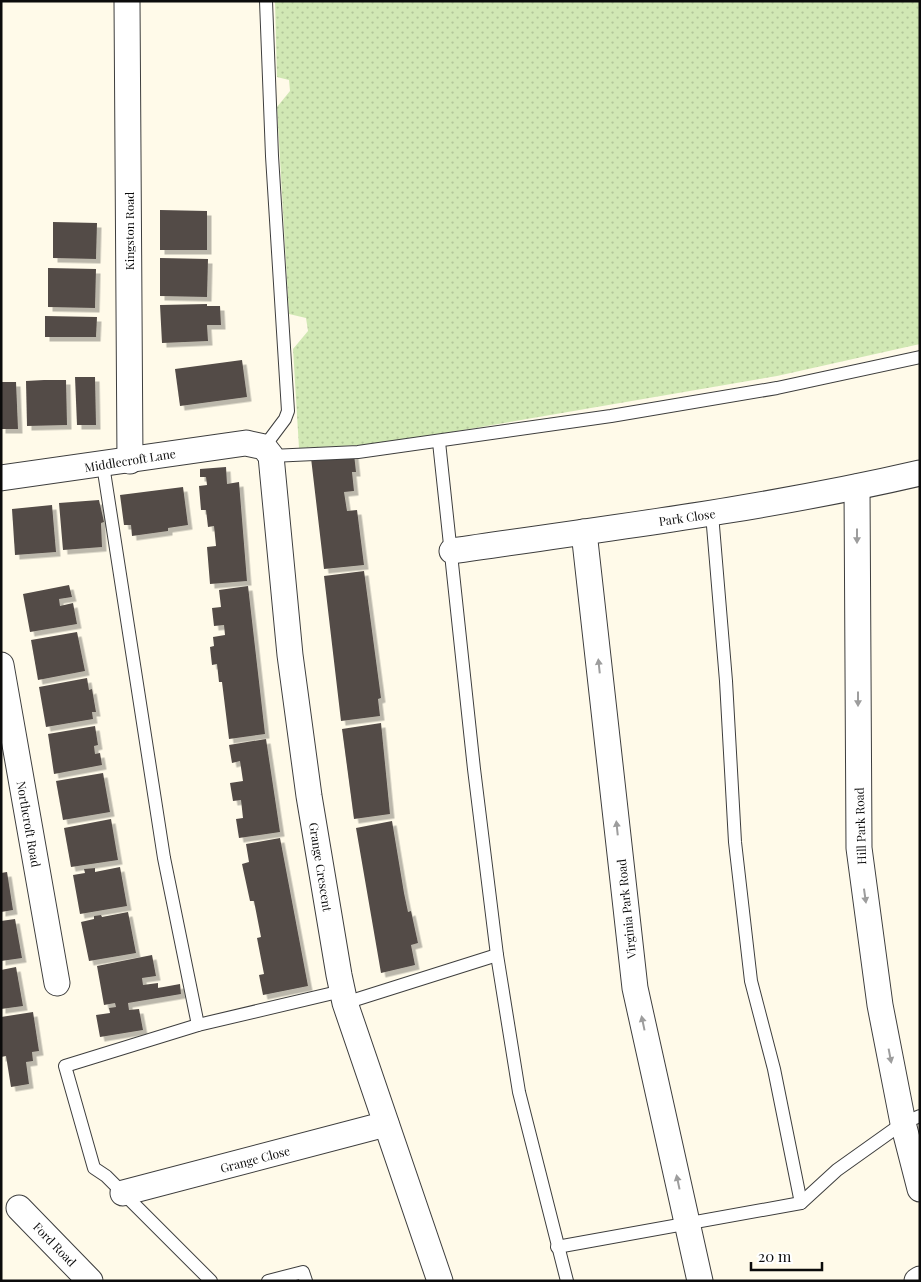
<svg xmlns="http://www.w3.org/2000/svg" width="921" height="1282" viewBox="0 0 921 1282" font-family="'Playfair Display',serif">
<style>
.garden{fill:url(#garden-dots)}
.building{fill:#534b47;filter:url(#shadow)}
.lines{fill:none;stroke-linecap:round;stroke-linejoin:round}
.service-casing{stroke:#3e3e3e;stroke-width:14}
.minor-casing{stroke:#3e3e3e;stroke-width:27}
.service{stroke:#fff;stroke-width:12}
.minor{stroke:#fff;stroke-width:25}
.oneway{fill:#9d9d9d}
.labels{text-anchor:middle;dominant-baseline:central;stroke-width:5;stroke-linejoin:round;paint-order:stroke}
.street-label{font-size:12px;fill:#0b0b0b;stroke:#fff}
</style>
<defs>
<pattern id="garden-dots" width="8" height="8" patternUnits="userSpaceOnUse" patternTransform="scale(1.25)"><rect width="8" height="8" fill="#d1e8b4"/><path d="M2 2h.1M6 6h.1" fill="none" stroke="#b2c699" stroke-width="1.8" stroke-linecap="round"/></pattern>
<filter id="shadow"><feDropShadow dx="4.5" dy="4.5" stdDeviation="0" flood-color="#0004"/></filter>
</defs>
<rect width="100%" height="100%" fill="#fffae9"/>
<!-- garden -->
<path class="garden" d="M 275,1 L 920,1 L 920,344 L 777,376 L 446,433 L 363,445 L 299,448 L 293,349 L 308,331 L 306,318 L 289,314 L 277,107 L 290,91 L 289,80 L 277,77 Z"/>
<!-- building -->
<g class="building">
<path d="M 160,210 L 207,211 L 207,250 L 160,250 Z"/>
<path d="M 53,222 L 97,223 L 96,259 L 53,258 Z"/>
<path d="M 160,258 L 208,259 L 207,297 L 160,296 Z"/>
<path d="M 48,268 L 96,269 L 95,308 L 48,307 Z"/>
<path d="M 207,304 L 207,306 L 220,306 L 221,325 L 207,325 L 208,341 L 162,343 L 160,305 Z"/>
<path d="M 45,316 L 97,317 L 96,337 L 45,337 Z"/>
<path d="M 242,360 L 247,397 L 180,406 L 175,369 Z"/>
<path d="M 75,377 L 95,377 L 96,425 L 77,425 Z"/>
<path d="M 44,380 L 66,380 L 67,425 L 27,426 L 26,381 Z"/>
<path d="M 1,382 L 16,382 L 18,429 L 1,429 Z"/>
<path d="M 354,454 L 356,472 L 352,472 L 354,491 L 344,492 L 347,511 L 357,510 L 364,565 L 324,569 L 311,458 Z"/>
<path d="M 226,467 L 227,484 L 239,482 L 247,581 L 210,584 L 207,547 L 216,546 L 214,526 L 208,527 L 206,510 L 201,510 L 199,486 L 207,485 L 206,477 L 200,477 L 200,469 Z"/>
<path d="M 183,487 L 188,525 L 168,528 L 168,531 L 132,536 L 131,525 L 124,525 L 120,495 Z"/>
<path d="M 99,500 L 104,522 L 101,523 L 102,547 L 63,550 L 59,503 Z"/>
<path d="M 52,505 L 56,552 L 15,555 L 12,509 Z"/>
<path d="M 364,571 L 381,698 L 378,699 L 380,716 L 341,721 L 324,576 Z"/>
<path d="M 69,585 L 72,597 L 59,599 L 60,606 L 73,603 L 77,624 L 30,632 L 23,594 Z"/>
<path d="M 248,586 L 265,734 L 229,739 L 222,682 L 219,682 L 217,664 L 212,665 L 210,647 L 214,646 L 213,637 L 225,635 L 224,625 L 214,626 L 212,608 L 221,607 L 219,590 Z"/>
<path d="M 77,632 L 85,671 L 38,680 L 31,640 Z"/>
<path d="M 87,678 L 89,690 L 92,689 L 96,712 L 92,712 L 93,719 L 46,727 L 39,687 Z"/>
<path d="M 381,723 L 390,814 L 354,819 L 342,729 Z"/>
<path d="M 95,726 L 98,745 L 94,746 L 95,754 L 100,753 L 102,765 L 54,774 L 48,734 Z"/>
<path d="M 266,739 L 280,832 L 239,838 L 236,819 L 243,818 L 241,800 L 233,801 L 230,783 L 243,781 L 240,761 L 232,763 L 229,745 Z"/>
<path d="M 103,773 L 110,812 L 63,820 L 56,781 Z"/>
<path d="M 111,819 L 118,860 L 71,867 L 64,828 Z"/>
<path d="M 392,821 L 404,893 L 408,912 L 411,911 L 418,943 L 411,945 L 415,965 L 381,973 L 356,828 Z"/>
<path d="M 280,838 L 308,986 L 263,995 L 259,975 L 264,974 L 257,938 L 261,937 L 254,901 L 250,901 L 242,864 L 249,862 L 246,844 Z"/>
<path d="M 120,867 L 127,906 L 80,914 L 73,875 L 85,873 L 84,869 L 95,868 L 95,872 Z"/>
<path d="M 7,872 L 13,910 L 1,912 L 1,873 Z"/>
<path d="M 128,912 L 136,953 L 89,961 L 81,922 L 94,919 L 94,916 L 101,915 L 102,917 Z"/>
<path d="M 15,919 L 22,958 L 1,961 L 1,921 Z"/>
<path d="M 152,955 L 156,976 L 142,978 L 143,985 L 158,983 L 158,988 L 180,984 L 181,994 L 128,1003 L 129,1010 L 139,1009 L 143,1030 L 100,1037 L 96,1015 L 110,1013 L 109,1008 L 116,1007 L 115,1003 L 104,1005 L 97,966 Z"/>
<path d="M 16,967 L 23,1006 L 1,1009 L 1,970 Z"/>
<path d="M 33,1012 L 39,1051 L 32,1052 L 33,1061 L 26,1062 L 29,1084 L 11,1087 L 6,1056 L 1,1057 L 1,1017 Z"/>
</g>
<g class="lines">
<!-- service casing -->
<g class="service-casing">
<g id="service">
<path d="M 439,442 L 474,769 L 497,955 L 519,1092 L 567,1281"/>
<path d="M 264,447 L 285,419 L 288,411 L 272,156 L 266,1"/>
<path d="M 271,456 L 358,452 L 611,416 L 777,388 L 920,357"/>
<path d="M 103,465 L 164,858 L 198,1025"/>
<path d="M 712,514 L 726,681 L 735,842 L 751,981 L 774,1069 L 801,1203"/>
<path d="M 345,1003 L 497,955"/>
<path d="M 557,1247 L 801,1203 L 837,1170 L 903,1123 L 920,1116"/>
<path d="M 211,1281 L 106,1176 L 94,1168 L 65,1066 L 198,1025 L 342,991"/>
<path d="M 268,1281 L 303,1272 L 306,1281"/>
</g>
</g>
<!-- minor casing -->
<g class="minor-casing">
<g id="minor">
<path d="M 127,1 L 130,461"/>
<path d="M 1,478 L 246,443 L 264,447 L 271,456 L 290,655 L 309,796 L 339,975 L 345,1003 L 440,1281"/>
<path d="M 857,487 L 859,848 L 880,1005 L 903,1123 L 920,1189"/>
<path d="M 584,532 L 635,988 L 700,1281"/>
<path d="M 452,551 C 609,528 765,509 920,473"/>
<path d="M 1,665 L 57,983"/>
<path d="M 123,1193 L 386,1124"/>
<path d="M 19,1208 L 90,1281"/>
<path d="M 917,1281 L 920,1279"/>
</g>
</g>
<!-- service -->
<use href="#service" class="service"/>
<!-- minor -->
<use href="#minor" class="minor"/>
</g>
<!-- one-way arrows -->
<defs><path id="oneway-solid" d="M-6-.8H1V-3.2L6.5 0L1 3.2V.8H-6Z" transform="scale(1.25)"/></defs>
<g class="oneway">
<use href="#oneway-solid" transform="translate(857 536) rotate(90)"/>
<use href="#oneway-solid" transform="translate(599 666) rotate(-96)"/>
<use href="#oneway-solid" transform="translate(858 699) rotate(90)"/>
<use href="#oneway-solid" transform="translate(617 828) rotate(-96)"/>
<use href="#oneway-solid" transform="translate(865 896) rotate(82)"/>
<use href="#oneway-solid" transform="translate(643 1023) rotate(-102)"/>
<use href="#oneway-solid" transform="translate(890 1056) rotate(79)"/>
<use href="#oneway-solid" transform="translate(678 1182) rotate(-102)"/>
</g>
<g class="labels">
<!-- street labels -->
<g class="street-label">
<text transform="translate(129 231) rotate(-90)">Kingston Road</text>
<text transform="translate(130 460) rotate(-9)">Middlecroft Lane</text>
<text transform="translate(687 517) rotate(-8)">Park Close</text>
<text transform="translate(29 824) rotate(80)">Northcroft Road</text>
<text transform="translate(860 826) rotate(-92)">Hill Park Road</text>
<text transform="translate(321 867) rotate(81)">Grange Crescent</text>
<text transform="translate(626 909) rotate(-96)">Virginia Park Road</text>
<text transform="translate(255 1159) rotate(-15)">Grange Close</text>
<text transform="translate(55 1244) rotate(46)">Ford Road</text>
</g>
</g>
<!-- border -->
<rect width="921" height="1282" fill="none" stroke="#0b0b0b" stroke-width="5"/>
<!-- scale -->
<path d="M751 1262v8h71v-8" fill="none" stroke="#0b0b0b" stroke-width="2.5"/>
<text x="758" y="1262" font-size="15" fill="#0b0b0b" stroke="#ffffff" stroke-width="4" paint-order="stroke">20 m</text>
</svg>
